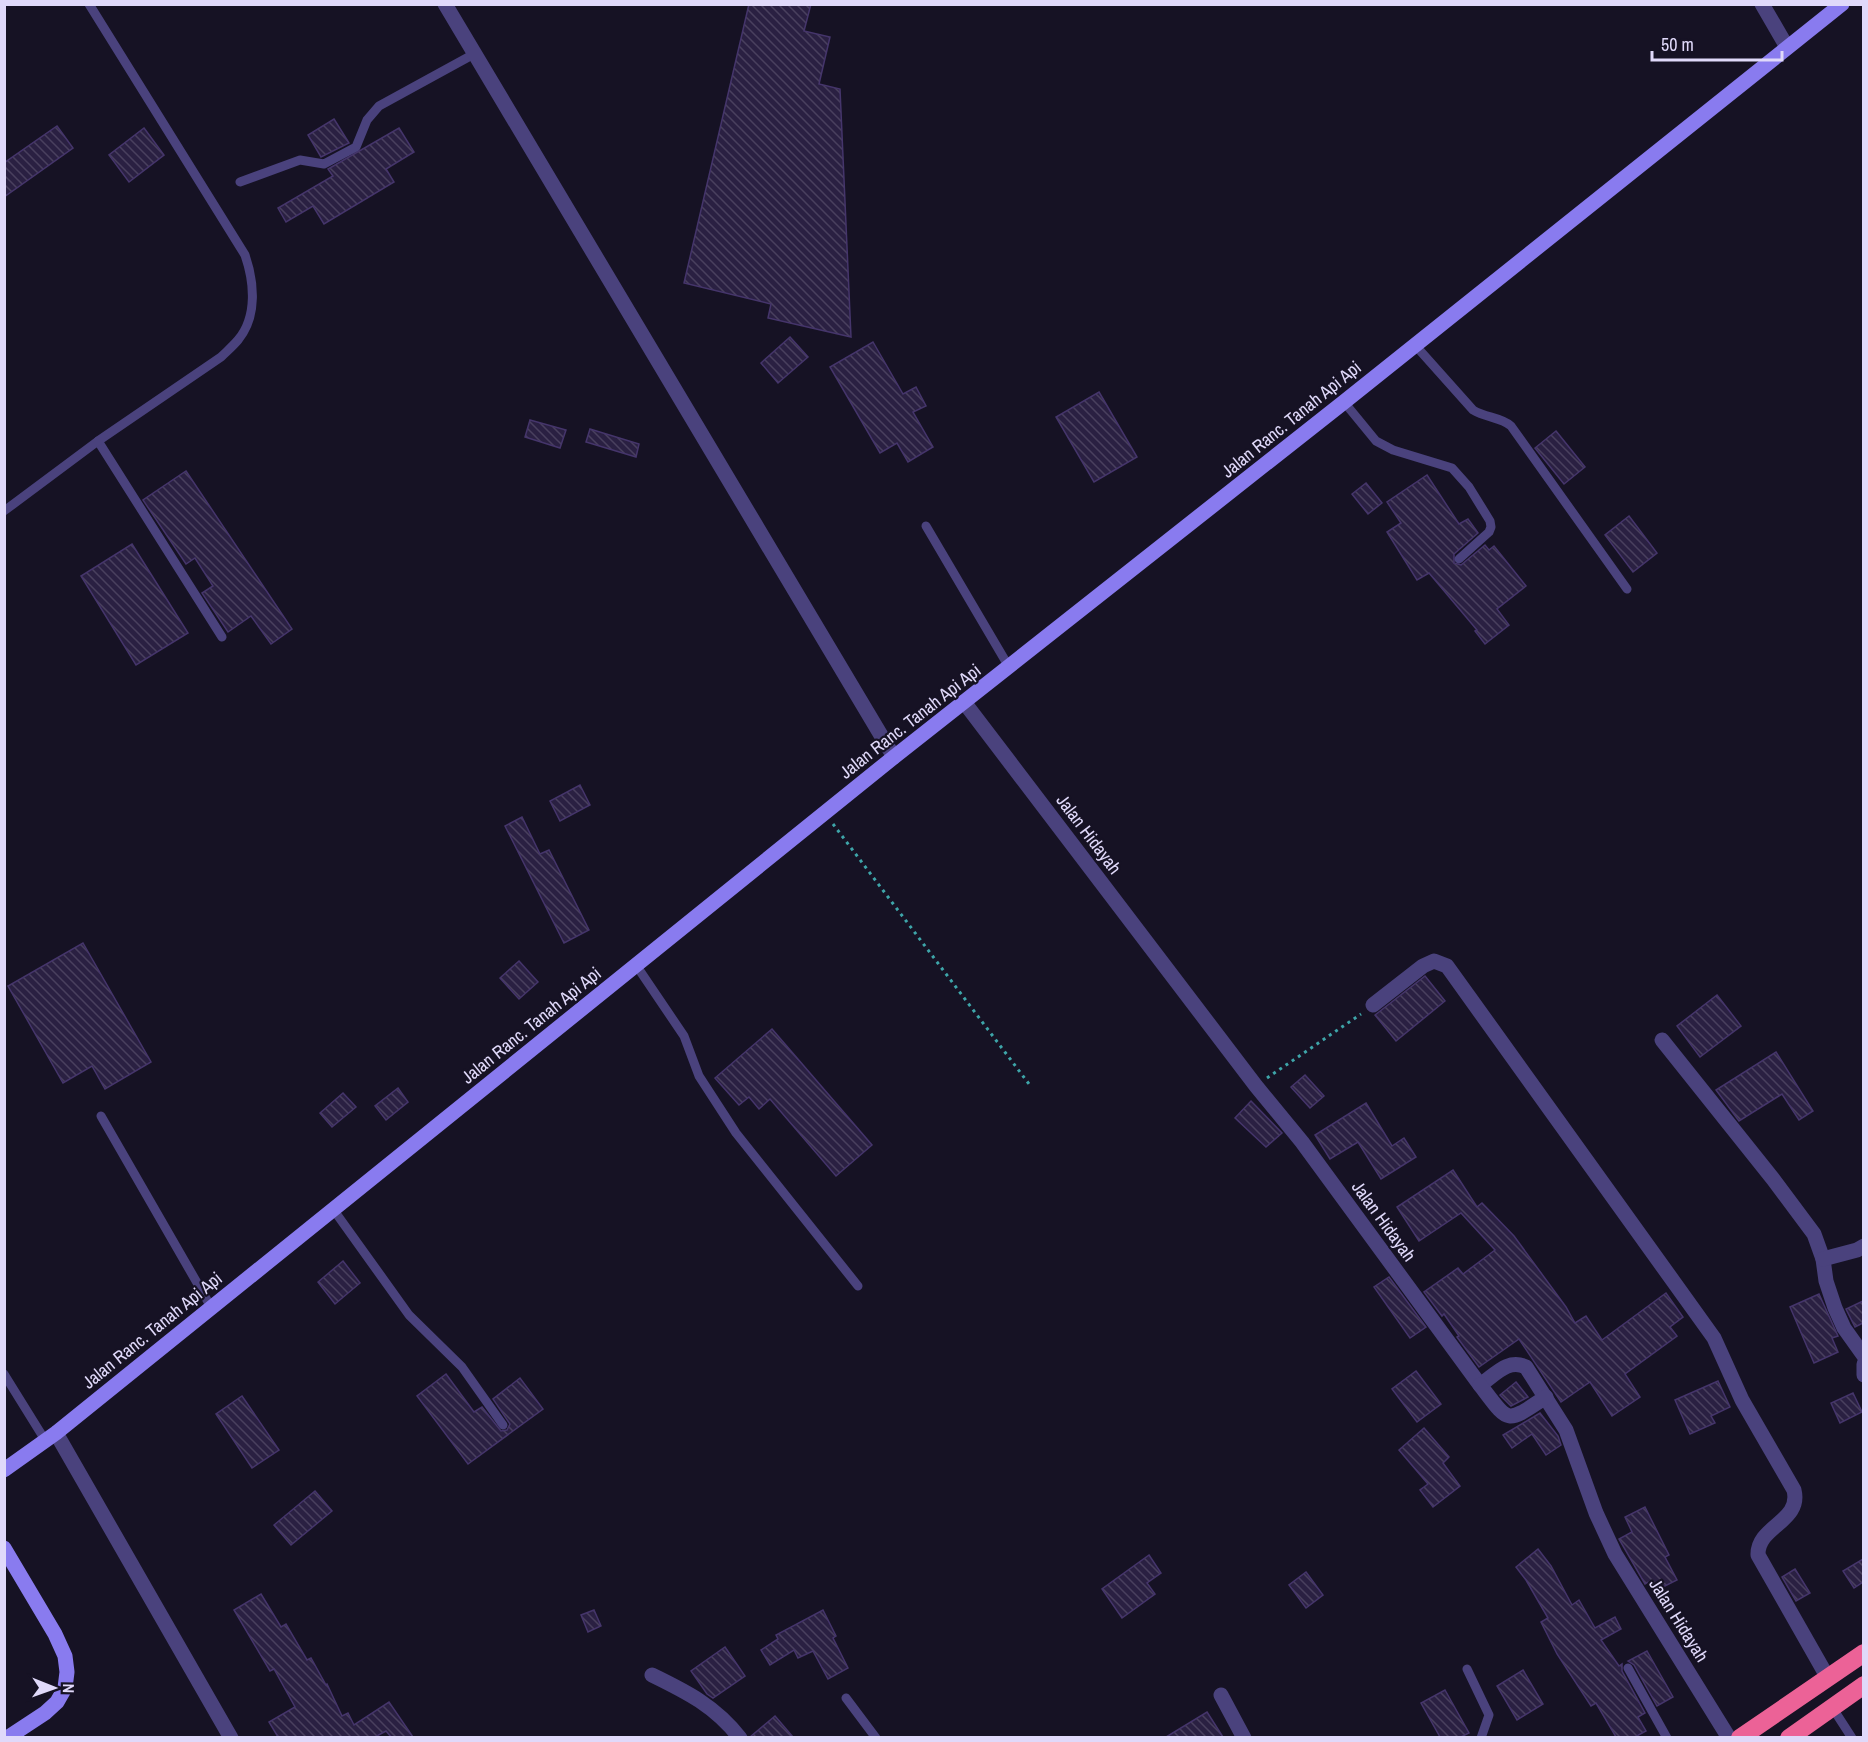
<svg xmlns="http://www.w3.org/2000/svg" width="1868" height="1742" viewBox="0 0 1868 1742" font-family="'Archivo Narrow',sans-serif">
<style>
.building{fill:url(#building-back-hatch);stroke:#45356b;stroke-width:1.5}
.lines{fill:none;stroke-linecap:round;stroke-linejoin:round}
.path{stroke:#3ea5a9;stroke-width:3;stroke-dasharray:3 4.5;stroke-linecap:butt}
.lane{stroke:#4a427d;stroke-width:9}
.street{stroke:#4a427d;stroke-width:15}
.secondary{stroke:#897bef;stroke-width:15}
.highway{stroke:#ec6297;stroke-width:18}
.labels{text-anchor:middle;dominant-baseline:central;stroke-width:4.5;stroke-linejoin:round;paint-order:stroke}
.street-label{font-size:18px;fill:#e0d9fa;stroke:#161224}
</style>
<defs>
<pattern id="building-back-hatch" width="6" height="6" patternUnits="userSpaceOnUse" patternTransform="scale(1.5)"><rect width="6" height="6" fill="#2a2042"/><path d="M-1 5l2 2M0 0l6 6M5-1l2 2" fill="none" stroke="#49405e"/></pattern>
</defs>
<rect width="100%" height="100%" fill="#161224"/>
<!-- building -->
<g class="building">
<path d="M 749,4 L 811,4 L 804,31 L 830,37 L 819,84 L 840,89 L 851,337 L 768,318 L 771,304 L 684,283 Z"/>
<path d="M 334,119 L 349,143 L 321,157 L 308,135 Z"/>
<path d="M 57,126 L 73,148 L 4,197 L 4,163 Z"/>
<path d="M 144,128 L 164,155 L 129,182 L 109,155 Z"/>
<path d="M 399,128 L 414,152 L 386,169 L 394,182 L 324,224 L 313,206 L 286,222 L 278,208 L 333,176 L 328,169 Z"/>
<path d="M 790,337 L 808,357 L 778,383 L 761,363 Z"/>
<path d="M 873,342 L 903,394 L 916,387 L 926,406 L 913,412 L 933,447 L 908,462 L 897,443 L 880,453 L 830,367 Z"/>
<path d="M 1099,392 L 1137,457 L 1094,482 L 1056,417 Z"/>
<path d="M 530,420 L 566,430 L 560,448 L 525,437 Z"/>
<path d="M 590,429 L 639,444 L 636,457 L 586,442 Z"/>
<path d="M 1556,431 L 1585,467 L 1564,484 L 1535,448 Z"/>
<path d="M 186,471 L 292,629 L 271,644 L 251,616 L 228,632 L 202,593 L 213,586 L 195,558 L 186,564 L 143,500 Z"/>
<path d="M 1427,475 L 1459,524 L 1468,519 L 1478,533 L 1454,554 L 1454,563 L 1461,565 L 1485,545 L 1489,550 L 1494,546 L 1526,586 L 1497,609 L 1509,625 L 1485,644 L 1475,631 L 1477,630 L 1429,573 L 1417,580 L 1387,532 L 1401,523 L 1387,502 Z"/>
<path d="M 1366,483 L 1382,503 L 1368,514 L 1352,494 Z"/>
<path d="M 1629,516 L 1657,553 L 1633,572 L 1605,535 Z"/>
<path d="M 132,544 L 188,633 L 136,665 L 81,576 Z"/>
<path d="M 580,785 L 590,805 L 560,821 L 550,801 Z"/>
<path d="M 522,817 L 540,854 L 549,850 L 589,930 L 564,943 L 505,826 Z"/>
<path d="M 83,943 L 151,1062 L 105,1089 L 92,1066 L 63,1083 L 8,986 Z"/>
<path d="M 519,961 L 538,982 L 519,999 L 500,978 Z"/>
<path d="M 1425,976 L 1445,1001 L 1396,1041 L 1375,1015 Z"/>
<path d="M 1717,995 L 1741,1026 L 1700,1057 L 1677,1026 Z"/>
<path d="M 772,1029 L 872,1145 L 836,1176 L 770,1099 L 759,1109 L 749,1097 L 739,1105 L 715,1078 Z"/>
<path d="M 1776,1052 L 1813,1111 L 1799,1120 L 1782,1094 L 1739,1121 L 1716,1090 Z"/>
<path d="M 1305,1075 L 1324,1096 L 1310,1108 L 1291,1087 Z"/>
<path d="M 398,1088 L 408,1102 L 386,1120 L 375,1106 Z"/>
<path d="M 343,1093 L 356,1107 L 332,1127 L 320,1113 Z"/>
<path d="M 1251,1101 L 1282,1133 L 1266,1147 L 1235,1118 Z"/>
<path d="M 1366,1103 L 1392,1146 L 1404,1138 L 1416,1157 L 1381,1179 L 1358,1142 L 1330,1159 L 1315,1135 Z"/>
<path d="M 1453,1170 L 1477,1207 L 1482,1203 L 1514,1236 L 1566,1307 L 1575,1323 L 1586,1316 L 1602,1340 L 1666,1293 L 1683,1317 L 1670,1327 L 1677,1336 L 1625,1374 L 1640,1397 L 1612,1416 L 1590,1382 L 1561,1402 L 1519,1339 L 1479,1367 L 1457,1337 L 1459,1336 L 1444,1314 L 1442,1316 L 1424,1292 L 1458,1268 L 1463,1274 L 1495,1250 L 1461,1213 L 1419,1241 L 1397,1207 Z"/>
<path d="M 343,1261 L 360,1283 L 335,1304 L 318,1282 Z"/>
<path d="M 1389,1277 L 1426,1327 L 1410,1338 L 1374,1287 Z"/>
<path d="M 1819,1294 L 1838,1336 L 1832,1338 L 1838,1352 L 1814,1363 L 1790,1307 Z"/>
<path d="M 1863,1301 L 1863,1323 L 1855,1327 L 1846,1309 Z"/>
<path d="M 1416,1371 L 1441,1404 L 1417,1422 L 1392,1389 Z"/>
<path d="M 446,1374 L 474,1412 L 482,1407 L 501,1431 L 507,1430 L 510,1424 L 493,1399 L 520,1378 L 543,1409 L 468,1464 L 417,1396 Z"/>
<path d="M 1718,1381 L 1730,1407 L 1711,1416 L 1715,1423 L 1690,1434 L 1675,1400 Z"/>
<path d="M 1516,1382 L 1528,1397 L 1511,1406 L 1500,1395 Z"/>
<path d="M 1853,1393 L 1862,1412 L 1840,1423 L 1831,1403 Z"/>
<path d="M 242,1396 L 279,1450 L 252,1468 L 216,1414 Z"/>
<path d="M 1540,1413 L 1558,1436 L 1561,1445 L 1546,1455 L 1532,1434 L 1512,1448 L 1503,1435 Z"/>
<path d="M 1424,1428 L 1449,1457 L 1443,1463 L 1460,1486 L 1433,1507 L 1420,1490 L 1428,1484 L 1399,1450 Z"/>
<path d="M 315,1491 L 332,1511 L 291,1545 L 274,1525 Z"/>
<path d="M 1645,1507 L 1669,1555 L 1665,1557 L 1677,1580 L 1655,1591 L 1650,1581 L 1645,1584 L 1619,1539 L 1632,1532 L 1625,1517 Z"/>
<path d="M 1538,1549 L 1551,1566 L 1572,1605 L 1579,1600 L 1595,1628 L 1615,1617 L 1621,1629 L 1601,1640 L 1619,1666 L 1622,1664 L 1622,1671 L 1645,1713 L 1638,1717 L 1646,1731 L 1635,1737 L 1616,1737 L 1596,1703 L 1591,1706 L 1557,1654 L 1541,1622 L 1548,1618 L 1526,1580 L 1516,1567 Z"/>
<path d="M 1149,1555 L 1161,1573 L 1147,1583 L 1155,1594 L 1122,1618 L 1102,1589 Z"/>
<path d="M 1863,1559 L 1863,1582 L 1854,1588 L 1843,1571 Z"/>
<path d="M 1795,1569 L 1810,1593 L 1796,1601 L 1782,1577 Z"/>
<path d="M 1306,1572 L 1323,1595 L 1306,1608 L 1289,1585 Z"/>
<path d="M 261,1594 L 281,1627 L 286,1624 L 307,1660 L 311,1658 L 326,1685 L 327,1684 L 342,1716 L 348,1713 L 354,1725 L 389,1702 L 413,1737 L 391,1737 L 386,1731 L 375,1737 L 278,1737 L 269,1722 L 295,1707 L 274,1669 L 270,1671 L 234,1610 Z"/>
<path d="M 594,1610 L 601,1626 L 588,1632 L 581,1615 Z"/>
<path d="M 823,1610 L 836,1636 L 833,1638 L 848,1668 L 828,1679 L 813,1651 L 798,1658 L 794,1650 L 770,1665 L 761,1650 L 778,1639 L 776,1635 Z"/>
<path d="M 725,1647 L 745,1676 L 713,1698 L 707,1694 L 691,1671 Z"/>
<path d="M 1647,1651 L 1673,1697 L 1657,1706 L 1634,1665 L 1628,1661 Z"/>
<path d="M 1523,1670 L 1543,1704 L 1517,1720 L 1497,1686 Z"/>
<path d="M 1445,1690 L 1469,1733 L 1461,1737 L 1440,1737 L 1421,1703 Z"/>
<path d="M 1207,1712 L 1223,1737 L 1166,1737 Z"/>
<path d="M 775,1716 L 793,1737 L 750,1737 Z"/>
</g>
<g class="lines">
<!-- path -->
<g class="path">
<path d="M 833,824 L 1029,1084"/>
<path d="M 1267,1078 L 1361,1014"/>
</g>
<!-- lane -->
<g class="lane">
<path d="M 240,182 L 300,160 L 324,164 L 356,147 L 367,120 L 379,106 L 474,54"/>
<path d="M 1415,345 L 1473,410 C 1486,418 1501,417 1511,426 L 1627,589"/>
<path d="M 1344,402 L 1376,441 L 1393,450 L 1452,468 L 1469,487 L 1490,521 L 1491,527 L 1489,532 L 1459,559"/>
<path d="M 98,441 L 222,637"/>
<path d="M 4,511 L 98,441 L 221,357 C 227,351 233,346 238,340 C 258,316 254,281 245,255 L 89,4"/>
<path d="M 926,526 L 1009,667"/>
<path d="M 636,965 L 684,1036 L 699,1076 L 736,1133 L 858,1286"/>
<path d="M 101,1116 L 211,1307"/>
<path d="M 333,1209 L 409,1315 L 462,1367 L 503,1425"/>
<path d="M 4,1374 L 45,1440"/>
<path d="M 1628,1668 L 1667,1738"/>
<path d="M 1467,1669 L 1489,1715 L 1481,1738"/>
<path d="M 846,1698 L 876,1738"/>
<path d="M 1832,1707 L 1852,1738"/>
</g>
<!-- street -->
<g class="street">
<path d="M 445,4 L 894,757"/>
<path d="M 1762,4 L 1787,47"/>
<path d="M 964,702 L 1256,1086 L 1302,1142 L 1480,1385 C 1495,1375 1508,1358 1526,1367 L 1566,1430 L 1596,1513 L 1615,1554 L 1729,1738"/>
<path d="M 1373,1005 L 1423,966 L 1434,961 L 1447,966 L 1714,1338 L 1742,1400 L 1794,1490 C 1802,1522 1757,1526 1758,1555 L 1828,1678"/>
<path d="M 1662,1040 L 1773,1179 L 1814,1234 L 1823,1259 L 1826,1281 L 1835,1308 L 1844,1328 L 1864,1356"/>
<path d="M 1823,1259 L 1857,1250 L 1864,1246"/>
<path d="M 1864,1364 L 1864,1375"/>
<path d="M 1480,1385 C 1510,1424 1505,1424 1546,1397"/>
<path d="M 56,1433 L 231,1738"/>
<path d="M 652,1675 C 687,1692 715,1706 740,1738"/>
<path d="M 1221,1695 L 1244,1738"/>
</g>
<!-- secondary -->
<g class="secondary">
<path d="M 4,1470 L 56,1433 L 894,757 L 1344,402 L 1842,4"/>
<path d="M 4,1548 L 55,1634 L 65,1656 L 67,1672 L 65,1688 L 57,1702 L 45,1713 L 7,1738"/>
</g>
<!-- highway -->
<g class="highway">
<path d="M 1740,1738 L 1864,1653"/>
<path d="M 1789,1738 L 1864,1685"/>
</g>
</g>
<g class="labels">
<!-- street labels -->
<g class="street-label">
<text transform="translate(1291 419) rotate(-39)">Jalan Ranc. Tanah Api Api</text>
<text transform="translate(910 721) rotate(-38)">Jalan Ranc. Tanah Api Api</text>
<text transform="translate(1089 834) rotate(53)">Jalan Hidayah</text>
<text transform="translate(531 1025) rotate(-39)">Jalan Ranc. Tanah Api Api</text>
<text transform="translate(1384 1221) rotate(54)">Jalan Hidayah</text>
<text transform="translate(152 1330) rotate(-39)">Jalan Ranc. Tanah Api Api</text>
<text transform="translate(1679 1620) rotate(58)">Jalan Hidayah</text>
</g>
</g>
<!-- border -->
<rect width="1868" height="1742" fill="none" stroke="#e0d9fa" stroke-width="12"/>
<!-- north arrow -->
<g transform="translate(54 1688) rotate(91)" stroke="#161224" stroke-width="4.5" paint-order="stroke">
<path d="M0-4.5L10 22L0 15L-10 22Z" fill="#e0d9fa"/>
<text y="-9" font-size="16" font-weight="bold" text-anchor="middle" fill="#e0d9fa">N</text>
</g>
<!-- scale -->
<path d="M1652 51v9h130v-9" fill="none" stroke="#e0d9fa" stroke-width="3"/>
<text x="1661" y="51" font-size="18" fill="#e0d9fa" stroke="#161224" stroke-width="4.5" paint-order="stroke">50 m</text>
</svg>
